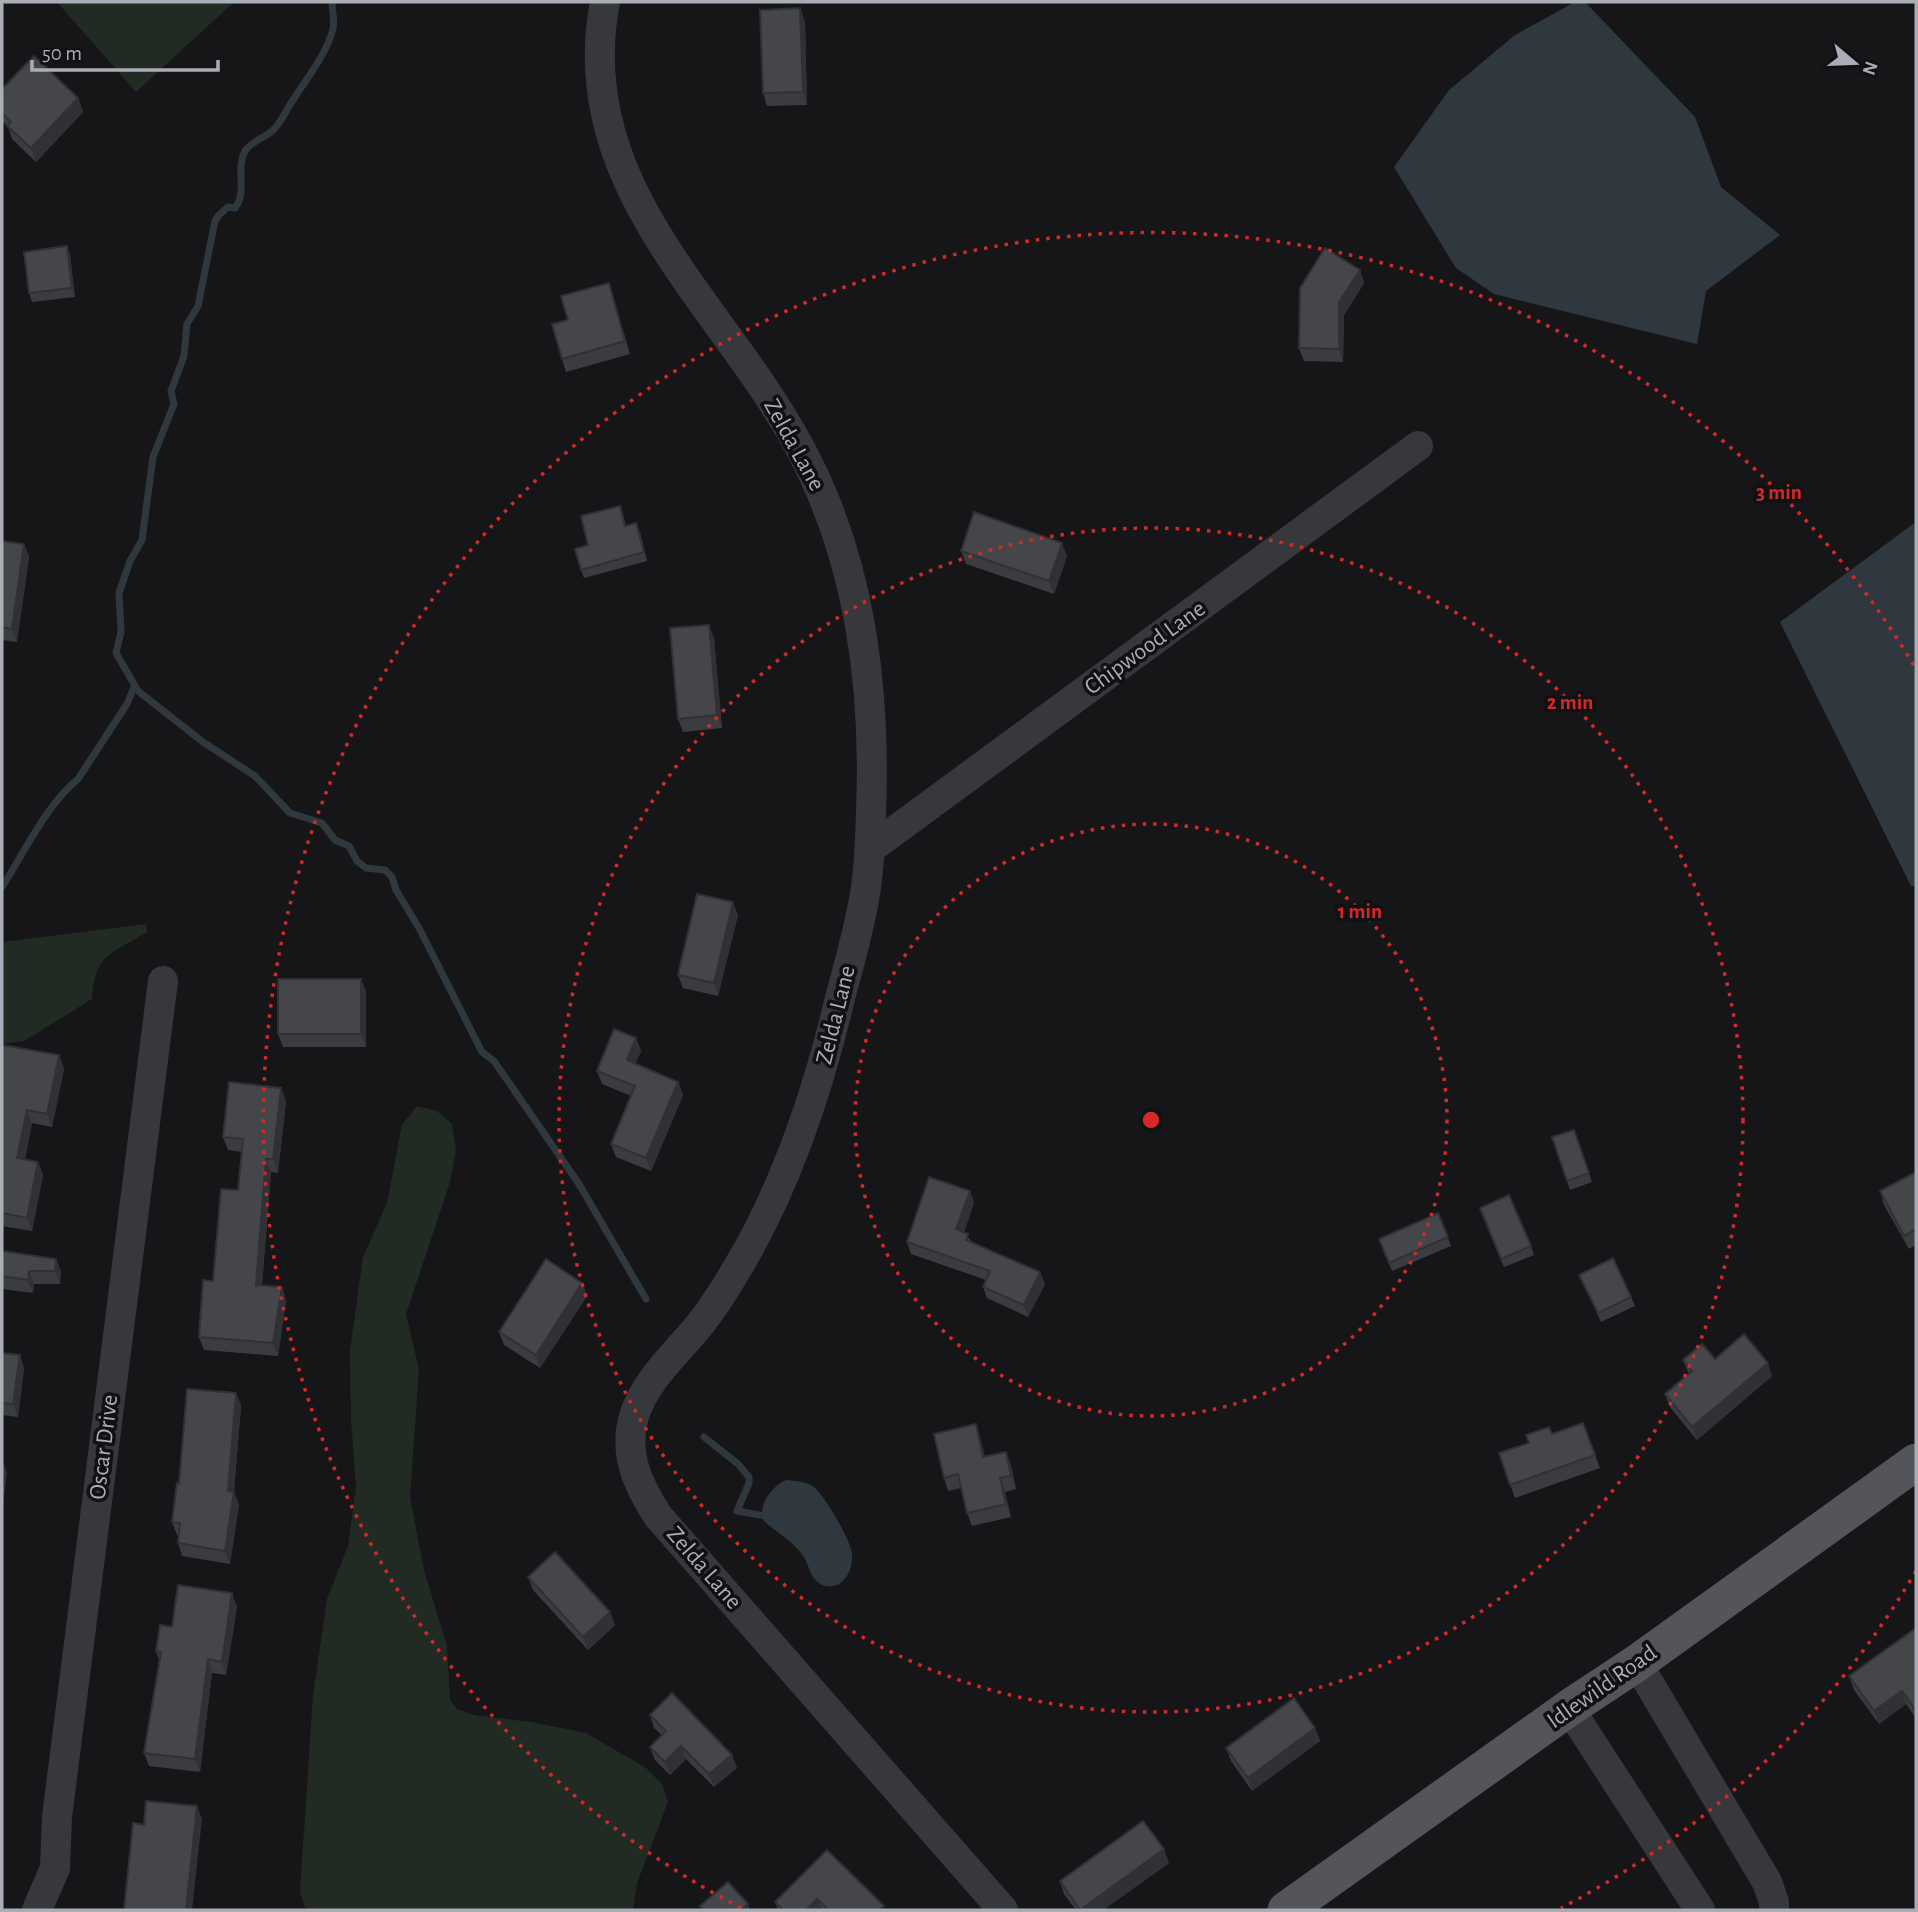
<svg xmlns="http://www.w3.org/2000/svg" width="1918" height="1912" viewBox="0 0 1918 1912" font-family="'Alegreya Sans',sans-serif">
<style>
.green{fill:#222a24}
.water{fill:#30383f}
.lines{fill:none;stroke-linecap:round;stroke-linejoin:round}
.stream{stroke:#30383f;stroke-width:7}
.minor{stroke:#37383c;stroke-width:30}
.major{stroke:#54555b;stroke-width:37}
.wall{fill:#3b3c40}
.shaded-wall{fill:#303134}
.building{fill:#45464a;stroke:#303134;stroke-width:2}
.ring{fill:none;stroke:#d62828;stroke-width:3.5;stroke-dasharray:3.5 7}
.labels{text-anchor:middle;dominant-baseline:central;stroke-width:7;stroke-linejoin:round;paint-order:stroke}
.street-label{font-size:24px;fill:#a9adb6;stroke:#111113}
.centre{fill:#d62828;stroke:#111113;stroke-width:3.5}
.ring-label{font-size:21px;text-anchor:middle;font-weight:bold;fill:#d62828;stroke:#111113;stroke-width:7;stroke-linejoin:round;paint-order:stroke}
</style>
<rect width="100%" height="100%" fill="#161618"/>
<!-- green -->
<g class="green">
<path d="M 57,2 L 234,2 L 136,92 Z"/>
<path d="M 146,924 L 147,932 C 111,954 95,953 92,999 L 24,1041 L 2,1044 L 2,942 Z"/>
<path d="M 417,1106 L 437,1111 L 452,1124 L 456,1150 L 450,1182 L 406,1314 L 419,1369 L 410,1497 L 424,1570 L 447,1646 L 450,1700 L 457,1709 L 474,1715 L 531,1722 L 586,1733 L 646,1768 L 662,1784 L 668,1802 L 637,1883 L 633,1910 L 306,1910 L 300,1892 L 313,1695 L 327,1599 L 348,1546 L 356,1487 L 351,1420 L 350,1351 L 363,1257 L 387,1203 L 402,1125 Z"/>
</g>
<!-- water -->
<g class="water">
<path d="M 1575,2 L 1585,2 L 1695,117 L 1721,187 L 1780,235 L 1706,291 L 1697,344 L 1494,294 L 1456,268 L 1394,167 L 1449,90 L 1515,35 Z"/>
<path d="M 1916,522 L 1916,886 L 1911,886 L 1780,622 Z"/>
<path d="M 786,1480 C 795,1481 804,1481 812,1486 C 824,1493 847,1535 851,1549 C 856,1567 843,1595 820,1584 C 809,1577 809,1562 801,1553 C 791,1540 776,1532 764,1521 C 757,1506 772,1486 786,1480 Z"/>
</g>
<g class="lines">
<!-- stream -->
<g class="stream">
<path d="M 332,2 C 332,10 335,21 333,29 C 326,55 307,78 293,100 C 287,109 282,120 275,128 C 267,138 252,140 245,151 C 235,169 248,191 235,208 L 228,207 L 219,215 L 215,221 L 198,306 L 187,324 L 184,356 L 171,391 L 174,404 L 153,457 L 142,540 L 130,561 L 119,593 L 121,632 L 116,653 L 138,691 L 203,742 L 255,776 L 290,813 L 322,823 L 335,840 L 349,846 L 357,861 L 366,868 L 385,870 L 392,877 L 396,890 L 419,928 L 482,1052 L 494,1061 L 579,1184 L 646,1299"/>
<path d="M 2,887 C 24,853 47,804 78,779 L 127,704 L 134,687"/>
<path d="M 704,1437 L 738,1464 L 749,1477 L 749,1483 L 737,1511 L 771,1517"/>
</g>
<!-- minor -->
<g class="minor">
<path d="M 605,2 C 569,187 724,304 801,450 C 860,560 876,688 871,811 C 870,844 869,878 862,910 C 856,939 848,969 840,998 C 818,1091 787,1185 738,1267 C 724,1291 709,1315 691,1335 C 670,1359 644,1384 634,1416 C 623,1454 638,1485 658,1516 L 1003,1910"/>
<path d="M 870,849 L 1418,446"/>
<path d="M 1637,1663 L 1767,1882 L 1774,1902 L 1774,1910"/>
<path d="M 1569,1708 L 1700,1910"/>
<path d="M 37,1910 L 55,1868 L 57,1817 L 163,981"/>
</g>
<!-- major -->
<path class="major" d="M 1286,1910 L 1569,1708 L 1637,1663 L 1916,1462"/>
</g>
<!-- wall -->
<g class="wall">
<path d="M 805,21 L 807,105 L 767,106 L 763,93 Z"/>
<path d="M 2,89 L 78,98 L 83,112 L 36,162 L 12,139 L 8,127 L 2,121 Z"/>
<path d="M 67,246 L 70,255 L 75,297 L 32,302 L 29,293 Z"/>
<path d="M 1360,270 L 1364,283 L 1344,315 L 1343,362 L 1304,361 L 1299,348 Z"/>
<path d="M 609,283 L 630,354 L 566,372 L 562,359 L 568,320 Z"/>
<path d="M 623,514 L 626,526 L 640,532 L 647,561 L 584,578 L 581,570 L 588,545 Z"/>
<path d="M 2,541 L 24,544 L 29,557 L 17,642 L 2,640 Z"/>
<path d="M 961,551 L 1067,556 L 1054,594 L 966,564 Z"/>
<path d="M 714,638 L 722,728 L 683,732 L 678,719 Z"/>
<path d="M 738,915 L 718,996 L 683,988 L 678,975 Z"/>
<path d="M 361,979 L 366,992 L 366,1047 L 283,1047 L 278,1034 Z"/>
<path d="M 636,1038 L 641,1051 L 635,1064 L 678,1082 L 683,1095 L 651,1171 L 616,1157 L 611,1144 L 631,1096 L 602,1084 L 597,1071 Z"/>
<path d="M 2,1045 L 59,1055 L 64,1069 L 52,1127 L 32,1123 L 25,1159 L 38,1162 L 43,1175 L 32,1231 L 2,1226 Z"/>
<path d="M 281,1088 L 286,1101 L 278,1173 L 271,1172 L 262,1285 L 282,1287 L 286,1300 L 278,1356 L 204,1350 L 199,1337 L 238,1190 L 242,1152 L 228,1150 L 223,1137 Z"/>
<path d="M 1574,1130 L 1592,1182 L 1570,1190 L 1567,1181 Z"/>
<path d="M 1916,1172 L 1916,1245 L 1909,1249 L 1884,1205 L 1880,1191 Z"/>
<path d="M 970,1191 L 974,1203 L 964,1232 L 972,1242 L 1045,1284 L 1028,1317 L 987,1298 L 983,1287 L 986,1280 L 911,1254 L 907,1242 Z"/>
<path d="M 1480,1208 L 1531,1246 L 1534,1255 L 1504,1267 Z"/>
<path d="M 1438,1213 L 1451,1246 L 1392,1271 L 1379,1239 Z"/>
<path d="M 2,1251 L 56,1259 L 61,1272 L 60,1284 L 34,1284 L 33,1293 L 2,1289 Z"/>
<path d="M 1579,1275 L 1631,1297 L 1635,1306 L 1601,1322 Z"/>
<path d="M 582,1283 L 587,1296 L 540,1368 L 504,1345 L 499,1332 Z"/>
<path d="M 2,1353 L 24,1368 L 18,1417 L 2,1415 Z"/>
<path d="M 1715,1359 L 1772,1376 L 1697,1440 L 1670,1407 L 1665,1394 L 1689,1374 L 1683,1360 Z"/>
<path d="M 236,1393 L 241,1406 L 234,1492 L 239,1505 L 230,1564 L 182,1556 L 178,1543 L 179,1535 L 177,1535 L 172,1522 Z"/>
<path d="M 1583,1423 L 1600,1468 L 1515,1498 L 1499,1453 Z"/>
<path d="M 980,1437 L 985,1457 L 1011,1465 L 1016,1489 L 1005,1492 L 1011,1517 L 972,1526 L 967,1513 L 961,1488 L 948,1491 L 944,1478 Z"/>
<path d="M 528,1577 L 615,1625 L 588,1650 L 533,1590 Z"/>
<path d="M 237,1607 L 226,1675 L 212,1673 L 200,1772 L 149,1766 L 144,1753 L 159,1660 L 156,1651 L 172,1627 Z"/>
<path d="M 1916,1628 L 1916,1718 L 1906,1704 L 1879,1724 L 1854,1690 L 1849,1676 Z"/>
<path d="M 650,1715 L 732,1755 L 737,1768 L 714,1787 L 686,1759 L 670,1775 L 655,1760 L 650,1747 L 662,1735 L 654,1728 Z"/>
<path d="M 1315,1728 L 1320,1741 L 1252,1791 L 1231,1761 L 1226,1748 Z"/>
<path d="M 827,1850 L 885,1910 L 778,1910 L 775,1902 Z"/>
<path d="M 1169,1863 L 1103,1910 L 1076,1910 L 1064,1894 L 1060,1881 Z"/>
</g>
<!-- shaded-wall -->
<g class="shaded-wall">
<path d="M 800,8 L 805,21 L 807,105 L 803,92 Z"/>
<path d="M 78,98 L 83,112 L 36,162 L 31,148 Z"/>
<path d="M 67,246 L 70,255 L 75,297 L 72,288 Z"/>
<path d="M 1360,270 L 1364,283 L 1344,315 L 1343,362 L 1339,349 L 1339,302 Z"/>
<path d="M 609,283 L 613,296 L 630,354 L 625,341 Z"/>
<path d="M 1062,543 L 1067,556 L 1054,594 L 1049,581 Z"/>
<path d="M 24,544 L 29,557 L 17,642 L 12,629 Z"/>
<path d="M 709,625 L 714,638 L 722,728 L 717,715 Z"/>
<path d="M 733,902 L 738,915 L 718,996 L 714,983 Z"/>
<path d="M 361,979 L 366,992 L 366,1047 L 361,1034 Z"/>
<path d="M 636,1038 L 641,1051 L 632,1073 L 627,1060 Z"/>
<path d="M 59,1055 L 64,1069 L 52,1127 L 47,1114 Z"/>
<path d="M 678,1082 L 683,1095 L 651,1171 L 646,1158 Z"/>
<path d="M 281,1088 L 286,1101 L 278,1173 L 273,1159 Z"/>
<path d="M 27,1110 L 32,1123 L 22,1171 L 17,1158 Z"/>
<path d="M 266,1159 L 271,1172 L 261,1298 L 256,1285 Z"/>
<path d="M 38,1162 L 43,1175 L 32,1231 L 27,1218 Z"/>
<path d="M 970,1191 L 974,1203 L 961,1241 L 956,1229 Z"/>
<path d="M 56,1259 L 61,1272 L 60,1284 L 55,1271 Z"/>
<path d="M 29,1271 L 34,1284 L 33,1293 L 28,1280 Z"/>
<path d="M 1040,1272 L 1045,1284 L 1028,1317 L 1024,1305 Z"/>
<path d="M 582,1283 L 587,1296 L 540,1368 L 536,1355 Z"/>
<path d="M 282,1287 L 286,1300 L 278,1356 L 273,1343 Z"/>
<path d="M 20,1355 L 24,1368 L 18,1417 L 13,1404 Z"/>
<path d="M 1768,1363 L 1772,1376 L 1697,1440 L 1692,1427 Z"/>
<path d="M 236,1393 L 241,1406 L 233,1501 L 234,1492 L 239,1505 L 230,1564 L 225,1551 L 228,1491 Z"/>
<path d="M 976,1424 L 980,1437 L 988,1471 L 983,1457 Z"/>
<path d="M 1006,1452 L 1011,1465 L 1016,1489 L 1011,1476 Z"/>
<path d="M 2,1459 L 7,1472 L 2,1514 Z"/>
<path d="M 1000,1478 L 1005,1492 L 1011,1517 L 1006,1504 Z"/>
<path d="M 232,1593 L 237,1607 L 226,1675 L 222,1662 Z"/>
<path d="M 610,1612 L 615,1625 L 588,1650 L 583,1637 Z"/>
<path d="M 208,1659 L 212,1673 L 200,1772 L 195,1759 Z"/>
<path d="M 1902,1691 L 1906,1704 L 1879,1724 L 1874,1711 Z"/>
<path d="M 1315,1728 L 1320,1741 L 1252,1791 L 1248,1778 Z"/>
<path d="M 681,1746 L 686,1759 L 670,1775 L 665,1762 Z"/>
<path d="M 732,1755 L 737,1768 L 714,1787 L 709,1774 Z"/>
<path d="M 197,1806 L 202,1819 L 192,1910 L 186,1910 Z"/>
<path d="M 1164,1849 L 1169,1863 L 1103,1910 L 1080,1910 Z"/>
<path d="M 817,1899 L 822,1910 L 806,1910 Z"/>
<path d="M 748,1904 L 750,1910 L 741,1910 Z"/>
</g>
<!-- building -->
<g class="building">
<path d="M 800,8 L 803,92 L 763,93 L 760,10 Z"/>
<path d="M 34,56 L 78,98 L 31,148 L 7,126 L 11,122 L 2,113 L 2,89 Z"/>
<path d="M 67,246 L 72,288 L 29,293 L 24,252 Z"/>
<path d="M 1325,248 L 1360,270 L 1339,302 L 1339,349 L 1299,348 L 1300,288 Z"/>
<path d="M 609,283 L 625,341 L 562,359 L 552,324 L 568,320 L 561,296 Z"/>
<path d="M 620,506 L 625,526 L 636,523 L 644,552 L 581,570 L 575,549 L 588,545 L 581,516 Z"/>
<path d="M 974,512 L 1062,543 L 1049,581 L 961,551 Z"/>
<path d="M 2,541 L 24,544 L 12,629 L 2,627 Z"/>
<path d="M 709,625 L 717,715 L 678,719 L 670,628 Z"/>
<path d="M 697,894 L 733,902 L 714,983 L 678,975 Z"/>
<rect x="278" y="979" width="83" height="55"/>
<path d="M 614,1029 L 636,1038 L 627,1060 L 678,1082 L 646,1158 L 611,1144 L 635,1086 L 597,1071 Z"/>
<path d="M 2,1045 L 59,1055 L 47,1114 L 27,1110 L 17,1158 L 38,1162 L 27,1218 L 2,1213 Z"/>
<path d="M 229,1082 L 281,1088 L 273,1159 L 266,1159 L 256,1285 L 282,1287 L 273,1343 L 199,1337 L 203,1280 L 213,1281 L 221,1189 L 238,1190 L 243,1139 L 223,1137 Z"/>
<path d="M 1574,1130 L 1589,1173 L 1567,1181 L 1552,1137 Z"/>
<path d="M 1916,1172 L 1916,1229 L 1904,1236 L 1880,1191 Z"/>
<path d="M 929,1177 L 970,1191 L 956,1229 L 968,1234 L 966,1240 L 1040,1272 L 1024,1305 L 983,1287 L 990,1271 L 907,1242 Z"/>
<path d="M 1509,1195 L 1531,1246 L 1501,1259 L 1480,1208 Z"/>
<path d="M 1438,1213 L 1448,1237 L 1389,1263 L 1379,1239 Z"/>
<path d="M 2,1251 L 56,1259 L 55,1271 L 29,1271 L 28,1280 L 2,1276 Z"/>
<path d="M 1613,1258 L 1631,1297 L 1598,1313 L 1579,1275 Z"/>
<path d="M 546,1259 L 582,1283 L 536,1355 L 499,1332 Z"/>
<path d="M 1744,1334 L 1768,1363 L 1692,1427 L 1665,1394 L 1692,1371 L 1683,1360 L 1702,1344 L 1715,1359 Z"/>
<path d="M 2,1353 L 20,1355 L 13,1404 L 2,1403 Z"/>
<path d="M 187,1389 L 236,1393 L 228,1491 L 234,1492 L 225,1551 L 178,1543 L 180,1523 L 172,1522 L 177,1483 L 179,1484 Z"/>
<path d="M 1583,1423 L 1595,1455 L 1510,1485 L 1499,1453 L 1529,1443 L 1526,1435 L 1549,1427 L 1552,1434 Z"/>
<path d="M 976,1424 L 983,1457 L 1006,1452 L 1011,1476 L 1000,1478 L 1006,1504 L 967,1513 L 958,1474 L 944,1478 L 934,1434 Z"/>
<path d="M 555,1552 L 610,1612 L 583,1637 L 528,1577 Z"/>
<path d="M 178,1585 L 232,1593 L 222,1662 L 208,1659 L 195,1759 L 144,1753 L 161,1652 L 156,1651 L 160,1625 L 172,1627 Z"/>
<path d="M 1916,1628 L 1916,1711 L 1902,1691 L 1874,1711 L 1849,1676 Z"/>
<path d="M 672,1693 L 732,1755 L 709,1774 L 681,1746 L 665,1762 L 650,1747 L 666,1731 L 650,1715 Z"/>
<path d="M 1294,1698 L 1315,1728 L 1248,1778 L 1226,1748 Z"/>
<path d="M 146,1801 L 197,1806 L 186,1910 L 124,1910 L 133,1823 L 144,1825 Z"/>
<path d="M 1143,1821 L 1164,1849 L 1080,1910 L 1060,1881 Z"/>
<path d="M 827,1850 L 884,1906 L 879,1910 L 829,1910 L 817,1899 L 806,1910 L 783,1910 L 775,1902 Z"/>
<path d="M 728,1882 L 748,1904 L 741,1910 L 704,1910 L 700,1906 Z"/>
</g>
<!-- distance rings -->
<g class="ring">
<circle cx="1151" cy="1120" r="296"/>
<circle cx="1151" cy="1120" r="592"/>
<path d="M1916 1571A888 888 0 0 1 1561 1908M741 1908A888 888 0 1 1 1916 669"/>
</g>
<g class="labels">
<!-- street labels -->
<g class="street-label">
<text transform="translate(794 445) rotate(61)">Zelda Lane</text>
<text transform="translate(1145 648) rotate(-36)">Chipwood Lane</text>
<text transform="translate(836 1015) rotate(-76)">Zelda Lane</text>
<text transform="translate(104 1447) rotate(-83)">Oscar Drive</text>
<text transform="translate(704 1568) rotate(49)">Zelda Lane</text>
<text transform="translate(1602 1687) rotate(-35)">Idlewild Road</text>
</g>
</g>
<circle cx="1151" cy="1120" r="10" class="centre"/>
<g class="ring-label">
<text x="1779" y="499">3 min</text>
<text x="1570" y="709">2 min</text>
<text x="1360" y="918">1 min</text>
</g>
<!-- border -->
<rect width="1918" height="1912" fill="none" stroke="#a9adb6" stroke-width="7"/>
<!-- north arrow -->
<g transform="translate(1855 63) rotate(109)" stroke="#111113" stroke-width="5" paint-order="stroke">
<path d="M0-5L12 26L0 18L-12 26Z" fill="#a9adb6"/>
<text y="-10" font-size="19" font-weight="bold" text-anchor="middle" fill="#a9adb6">N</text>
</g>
<!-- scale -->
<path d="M32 60v10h186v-10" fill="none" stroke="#a9adb6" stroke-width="3.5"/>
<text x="42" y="60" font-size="21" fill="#a9adb6" stroke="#111113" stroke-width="5" paint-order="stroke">50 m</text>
</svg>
